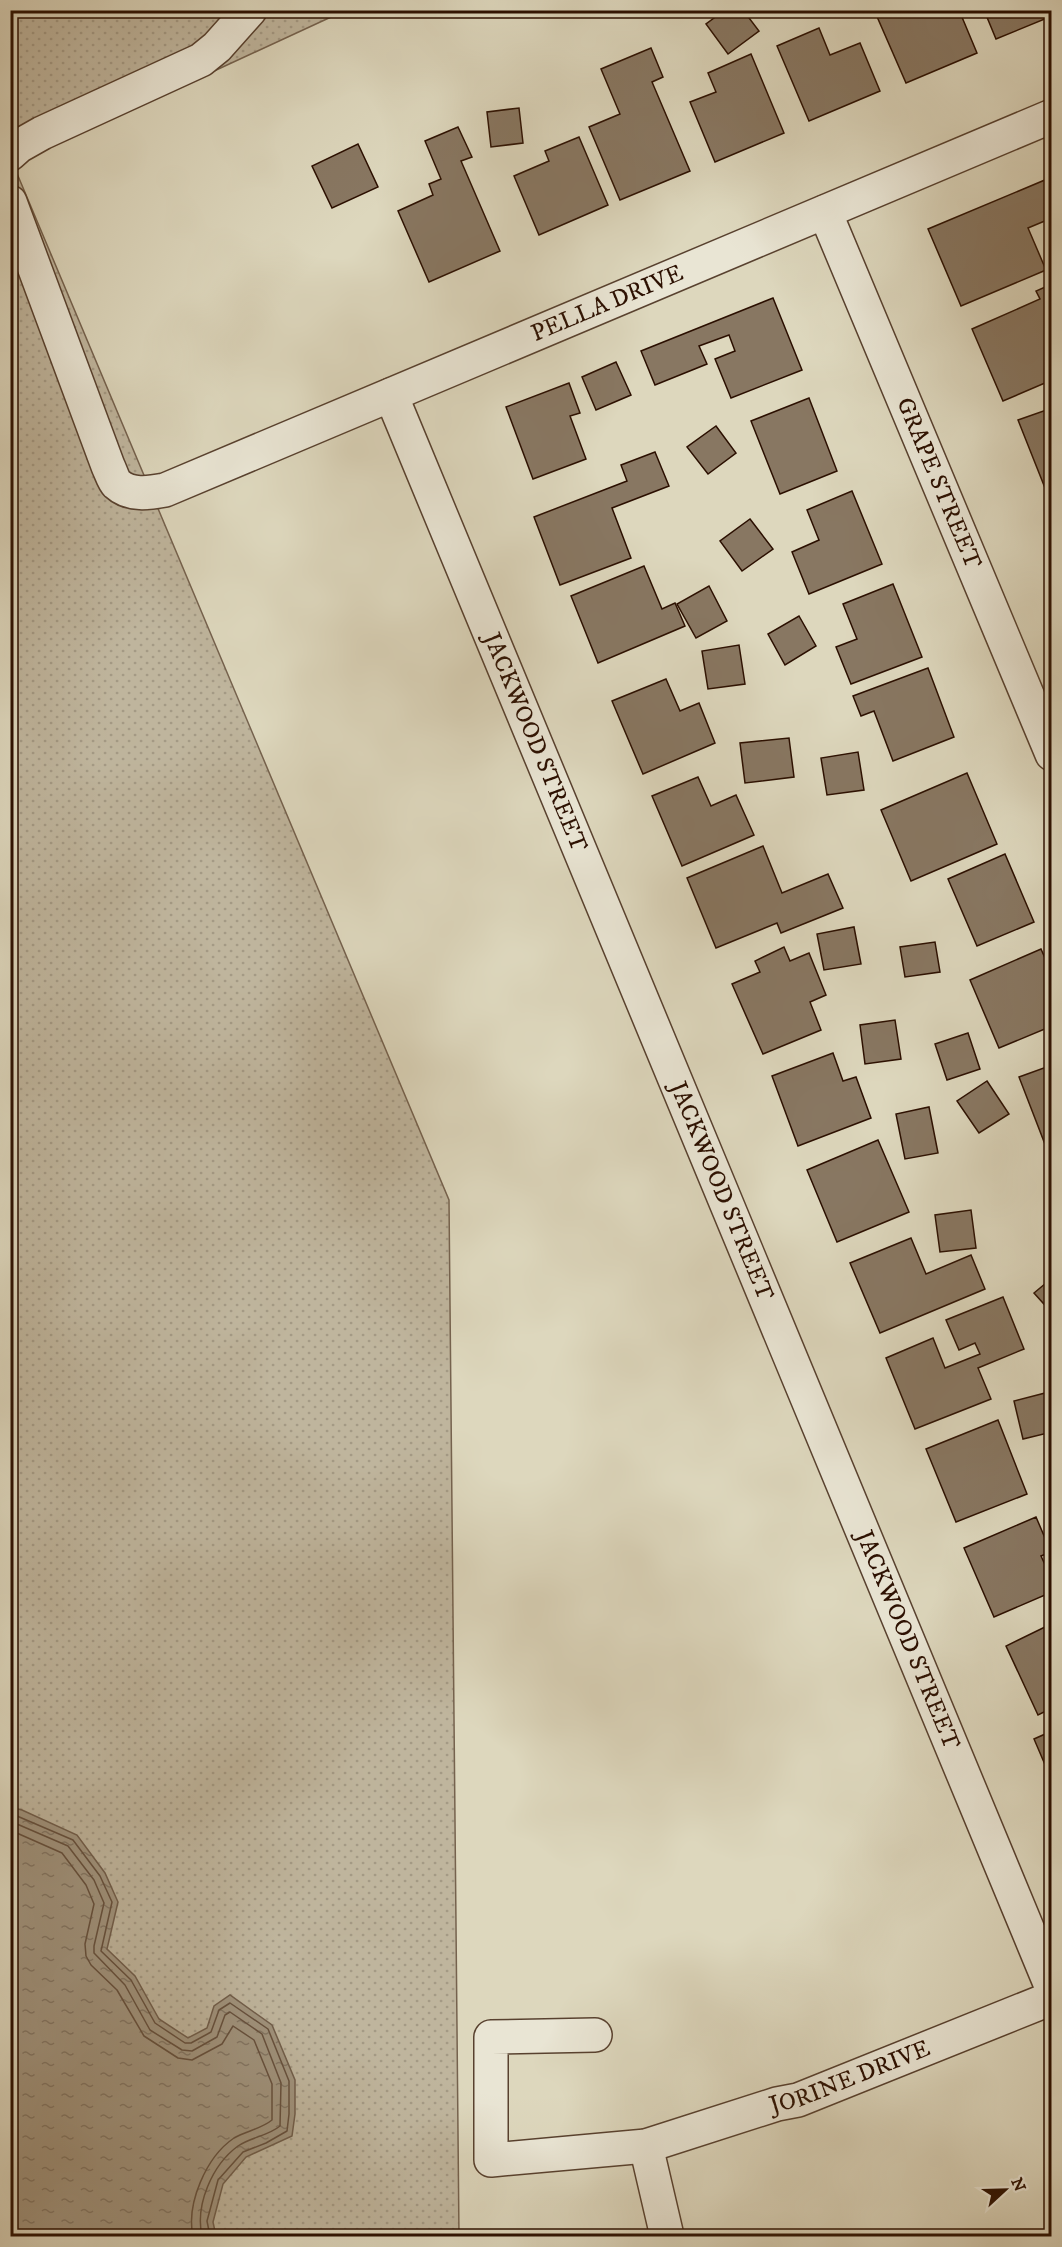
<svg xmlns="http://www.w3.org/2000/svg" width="1062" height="2247" viewBox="0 0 1062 2247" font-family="'IM FELL DW Pica',serif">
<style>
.grass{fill:url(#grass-dots);stroke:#75624e;stroke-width:1.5}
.water{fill:url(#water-ripples);stroke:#715e4b;stroke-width:1.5}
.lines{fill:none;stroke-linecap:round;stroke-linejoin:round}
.shore{stroke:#66513e;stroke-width:1.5}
.building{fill:#887762;stroke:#2b0f00;stroke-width:1.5}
.minor-casing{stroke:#58412f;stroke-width:36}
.minor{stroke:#e9e5d4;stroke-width:33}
.labels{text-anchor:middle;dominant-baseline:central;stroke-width:4.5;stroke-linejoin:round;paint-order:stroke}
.street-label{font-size:24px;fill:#2b0f00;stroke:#e9e5d4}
</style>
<defs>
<pattern id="grass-dots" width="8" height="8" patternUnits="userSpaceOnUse" patternTransform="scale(1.5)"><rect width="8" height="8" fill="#bfb59d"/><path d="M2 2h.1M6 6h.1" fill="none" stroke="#a49a85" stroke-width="1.8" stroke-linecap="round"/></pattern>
<pattern id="water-ripples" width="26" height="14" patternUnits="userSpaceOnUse" patternTransform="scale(1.5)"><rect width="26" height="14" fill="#a0937d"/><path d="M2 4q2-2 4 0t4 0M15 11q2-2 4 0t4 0" fill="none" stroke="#837664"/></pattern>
</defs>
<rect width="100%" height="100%" fill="#ddd7bd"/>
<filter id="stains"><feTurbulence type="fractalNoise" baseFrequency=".00333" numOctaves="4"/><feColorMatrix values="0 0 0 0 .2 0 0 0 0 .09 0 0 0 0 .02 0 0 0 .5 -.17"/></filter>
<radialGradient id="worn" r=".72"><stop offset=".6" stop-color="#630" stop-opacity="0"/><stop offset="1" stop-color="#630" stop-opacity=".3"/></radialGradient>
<!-- grass -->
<path class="grass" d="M 11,11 L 344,11 L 13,164 L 449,1200 L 459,2236 L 11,2236 Z"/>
<!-- water -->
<path class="water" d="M 10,1807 L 22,1810 L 77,1835 L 105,1873 L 118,1902 L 107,1949 L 135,1976 L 159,2019 L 188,2038 L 207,2028 L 214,2006 L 230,1995 L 272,2025 L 295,2080 L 295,2114 L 292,2136 L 246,2157 L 223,2184 L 213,2222 L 216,2236 L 11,2236 Z"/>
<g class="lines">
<!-- shore -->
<g class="shore">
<path d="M 10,1813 L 73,1840 L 100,1876 L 112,1902 L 101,1951 L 131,1980 L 155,2023 L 185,2043 L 191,2043 L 211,2032 L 219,2010 L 230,2003 L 268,2029 L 289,2081 L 289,2114 L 287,2131 L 266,2143 L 243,2152 L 218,2180 L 207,2221 L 210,2236"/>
<path d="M 10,1821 L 68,1846 L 94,1880 L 104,1903 L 94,1946 L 94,1953 L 125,1985 L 150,2030 L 182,2050 L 192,2051 L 217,2037 L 225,2015 L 230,2012 L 262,2034 L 281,2083 L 280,2126 C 268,2136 251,2137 238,2146 C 212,2165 195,2205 202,2236"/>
<path d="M 10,1830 L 62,1853 L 86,1885 L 94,1904 L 85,1944 L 86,1956 L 91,1965 L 117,1990 L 144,2036 L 178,2058 L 192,2060 L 222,2044 L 233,2026 L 254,2040 L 272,2084 L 272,2120 C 261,2129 246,2131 234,2138 C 206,2157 186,2204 193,2236"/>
</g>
</g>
<!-- building -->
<g class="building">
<path d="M 725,10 L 743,10 L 759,31 L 728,54 L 706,24 Z"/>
<path d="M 879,10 L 921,10 L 922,14 L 930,10 L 959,10 L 977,53 L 906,83 L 875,12 Z"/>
<path d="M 984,10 L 1052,10 L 1052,16 L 996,39 Z"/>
<path d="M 819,28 L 830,55 L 860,43 L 880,91 L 809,121 L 777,46 Z"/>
<path d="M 651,48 L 663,77 L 652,82 L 690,171 L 620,200 L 589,127 L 620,114 L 601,69 Z"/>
<path d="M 751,54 L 784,133 L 715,162 L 690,102 L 716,92 L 708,73 Z"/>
<path d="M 519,108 L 523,143 L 491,147 L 487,112 Z"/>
<path d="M 458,127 L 472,157 L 461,161 L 500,251 L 429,282 L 398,211 L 433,195 L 429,184 L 441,179 L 425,141 Z"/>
<path d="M 579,137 L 608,205 L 539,235 L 514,176 L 549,161 L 545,151 Z"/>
<path d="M 358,144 L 378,187 L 332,208 L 312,166 Z"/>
<path d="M 1052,177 L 1052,218 L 1028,228 L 1046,270 L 961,306 L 928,229 Z"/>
<path d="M 1052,284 L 1052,380 L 1003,401 L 972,329 L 1040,299 L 1036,291 Z"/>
<path d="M 773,298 L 802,370 L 731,398 L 715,359 L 735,351 L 729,335 L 699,346 L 707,364 L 655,385 L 641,351 Z"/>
<path d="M 616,362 L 631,395 L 596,410 L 582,377 Z"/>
<path d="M 569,383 L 580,413 L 570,416 L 586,459 L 533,479 L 506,407 Z"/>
<path d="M 809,398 L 837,471 L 780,494 L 751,421 Z"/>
<path d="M 1052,408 L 1052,491 L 1047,493 L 1018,420 Z"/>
<path d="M 716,426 L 736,453 L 708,474 L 687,447 Z"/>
<path d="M 655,452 L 669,486 L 612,508 L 631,558 L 560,585 L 534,517 L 627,481 L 621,465 Z"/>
<path d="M 852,491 L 882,564 L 809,594 L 792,552 L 819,540 L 807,510 Z"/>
<path d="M 750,519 L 773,549 L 742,571 L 720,541 Z"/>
<path d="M 644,566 L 662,609 L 675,603 L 685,626 L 598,663 L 571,596 Z"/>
<path d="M 893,584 L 922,657 L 851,684 L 836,647 L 857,639 L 843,604 Z"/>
<path d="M 709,586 L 727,621 L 696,638 L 677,604 Z"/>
<path d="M 799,616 L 816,646 L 785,665 L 768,634 Z"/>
<path d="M 739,645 L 745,684 L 708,689 L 702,651 Z"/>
<path d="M 928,668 L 954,737 L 893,761 L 874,711 L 861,716 L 853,696 Z"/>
<path d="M 666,679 L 680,711 L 699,703 L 715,743 L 643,774 L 612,701 Z"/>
<path d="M 789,738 L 794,777 L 745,783 L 740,743 Z"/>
<path d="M 858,752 L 864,790 L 827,795 L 821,758 Z"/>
<path d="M 967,773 L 997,844 L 911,881 L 881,810 Z"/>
<path d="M 698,777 L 711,806 L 736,795 L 754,835 L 682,866 L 652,796 Z"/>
<path d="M 763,846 L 782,893 L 828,874 L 843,908 L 781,933 L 777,923 L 716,948 L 687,878 Z"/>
<path d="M 1005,854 L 1034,922 L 977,946 L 948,879 Z"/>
<path d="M 854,927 L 861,964 L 824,970 L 817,934 Z"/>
<path d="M 935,942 L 940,972 L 905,977 L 900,947 Z"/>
<path d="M 784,947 L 790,961 L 809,953 L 826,995 L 810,1002 L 821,1030 L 763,1054 L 732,984 L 760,972 L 755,961 Z"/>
<path d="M 1041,949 L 1052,974 L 1052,1026 L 999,1048 L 970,980 Z"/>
<path d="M 895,1020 L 901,1059 L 865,1064 L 860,1025 Z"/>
<path d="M 968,1033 L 980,1069 L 947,1080 L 935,1044 Z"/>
<path d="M 833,1053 L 843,1081 L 856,1077 L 871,1118 L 798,1146 L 772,1076 Z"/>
<path d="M 1052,1065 L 1052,1151 L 1048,1152 L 1019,1077 Z"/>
<path d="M 987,1081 L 1009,1114 L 979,1133 L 957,1101 Z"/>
<path d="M 929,1107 L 938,1153 L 905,1159 L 896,1114 Z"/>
<path d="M 878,1140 L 909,1212 L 837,1242 L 807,1170 Z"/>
<path d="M 971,1210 L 976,1248 L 940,1252 L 935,1215 Z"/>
<path d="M 911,1238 L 926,1274 L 971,1255 L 985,1289 L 880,1333 L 850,1263 Z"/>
<path d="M 1052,1278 L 1052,1313 L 1034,1293 Z"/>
<path d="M 1003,1297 L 1024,1349 L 978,1368 L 991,1399 L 915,1429 L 886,1358 L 933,1338 L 945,1368 L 980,1354 L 975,1343 L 959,1350 L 946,1320 Z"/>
<path d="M 1049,1392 L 1052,1404 L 1052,1432 L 1023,1439 L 1014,1401 Z"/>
<path d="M 998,1420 L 1027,1494 L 956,1522 L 926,1449 Z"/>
<path d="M 1036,1517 L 1051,1552 L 1041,1556 L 1052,1580 L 1052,1592 L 994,1617 L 964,1548 Z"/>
<path d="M 1049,1625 L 1052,1630 L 1052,1708 L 1038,1715 L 1006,1646 Z"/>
<path d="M 1052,1731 L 1052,1781 L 1034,1739 Z"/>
</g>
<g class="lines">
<!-- minor casing -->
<g class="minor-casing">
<g id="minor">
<path d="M 10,154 L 19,146 L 42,133 L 201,60 L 217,47 L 250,10"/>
<path id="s1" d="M 10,202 L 108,466 C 111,472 113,480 117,484 C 130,496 149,493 165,490 L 1052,116"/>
<path id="s2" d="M 825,212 L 1052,754"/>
<path id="s3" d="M 391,395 L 1052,1988"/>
<path id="s4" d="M 595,2035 L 491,2037 L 491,2160 L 646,2146 L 777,2104 L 798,2100 L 1052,1998"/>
<path d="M 646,2146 L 667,2236"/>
</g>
</g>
<!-- minor -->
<use href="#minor" class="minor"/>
</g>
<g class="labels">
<!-- street labels -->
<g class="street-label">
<text stroke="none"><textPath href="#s1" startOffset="832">PELLA DRIVE</textPath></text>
<text stroke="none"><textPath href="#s2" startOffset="294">GRAPE STREET</textPath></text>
<text stroke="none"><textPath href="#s3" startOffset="376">JACKWOOD STREET</textPath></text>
<text stroke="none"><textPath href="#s3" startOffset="862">JACKWOOD STREET</textPath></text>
<text stroke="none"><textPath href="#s3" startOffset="1348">JACKWOOD STREET</textPath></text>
<text stroke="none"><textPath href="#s4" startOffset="598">JORINE DRIVE</textPath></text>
</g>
</g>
<!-- margin -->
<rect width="1062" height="2247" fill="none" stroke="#ddd7bd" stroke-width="36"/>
<rect x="12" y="12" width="1038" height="2223" fill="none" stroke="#2b0f00" stroke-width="3"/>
<rect x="18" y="18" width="1026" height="2211" fill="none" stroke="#2b0f00" stroke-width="1.5"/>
<!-- north arrow -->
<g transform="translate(1005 2190) rotate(68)" stroke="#e9e5d4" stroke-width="4.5" paint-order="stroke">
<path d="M0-4.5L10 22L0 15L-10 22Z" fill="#2b0f00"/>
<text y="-9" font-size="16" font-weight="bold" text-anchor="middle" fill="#2b0f00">N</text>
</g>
<rect width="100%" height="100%" filter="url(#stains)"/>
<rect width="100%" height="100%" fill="url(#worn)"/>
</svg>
